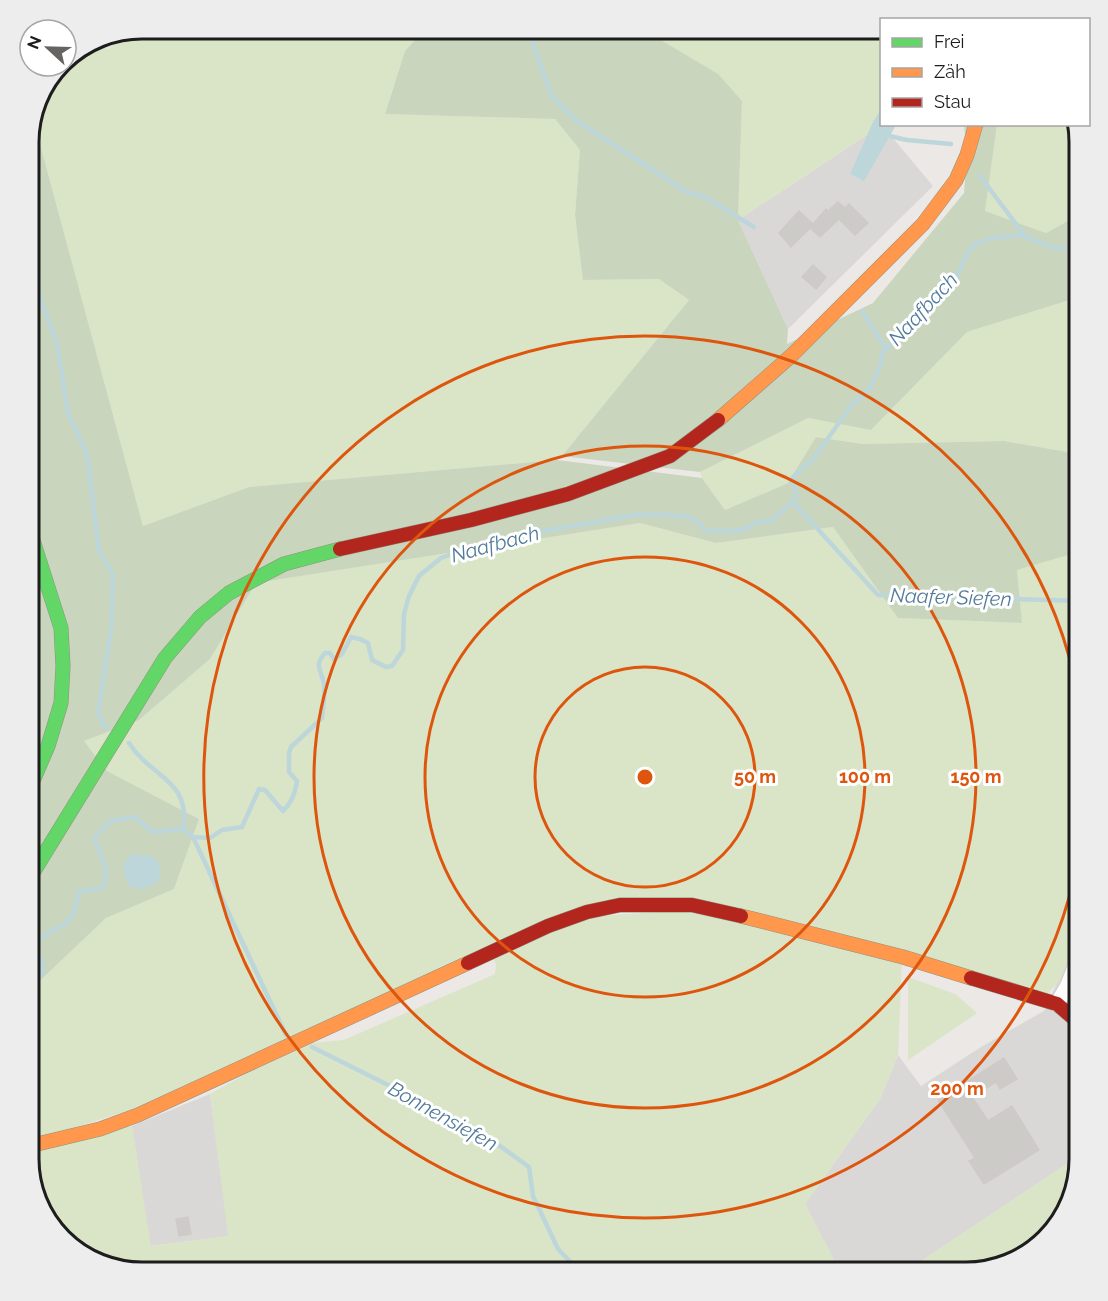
<svg xmlns="http://www.w3.org/2000/svg" width="1108" height="1301" viewBox="0 0 1108 1301" font-family="Raleway,sans-serif">
<style>
.residential{fill:#dad8d7}
.grass{fill:#dae4c7}
.forest{fill:#c9d6bd}
.water{fill:#bdd6da}
.lines{fill:none;stroke-linecap:round;stroke-linejoin:round}
.stream{stroke:#bdd6da;stroke-width:4.5}
.building{fill:#cdcbc8;stroke:#cecac7;stroke-width:1.5}
.street-casing{stroke:#c1bfbe;stroke-width:16}
.fast-casing{stroke:#929180;stroke-width:15}
.slow-casing{stroke:#929180;stroke-width:15}
.jam-casing{stroke:#929180;stroke-width:15}
.street{stroke:#fcfcfb;stroke-width:15}
.fast{stroke:#63d668;stroke-width:14}
.slow{stroke:#ff974d;stroke-width:14}
.jam{stroke:#b3261e;stroke-width:14}
.ring{fill:none;stroke:#de560d;stroke-width:3}
.labels{text-anchor:middle;dominant-baseline:central;stroke-width:6;stroke-linejoin:round;paint-order:stroke}
.water-label{font-size:20px;font-style:italic;fill:#527b9a;stroke:#fff}
.rim{fill:none;stroke:#1d1d1d;stroke-width:3}
.centre{fill:#de560d;stroke:#fff;stroke-width:3}
.ring-label{font-size:18px;text-anchor:middle;font-weight:bold;fill:#de560d;stroke:#fff;stroke-width:6;stroke-linejoin:round;paint-order:stroke}
</style>
<rect width="100%" height="100%" fill="#ebe8e5"/>
<!-- residential -->
<g class="residential">
<path d="M 882,125 L 933,186 L 788,329 L 738,220 Z"/>
<path d="M 1079,934 L 1079,1156 L 905,1272 L 840,1272 L 805,1204 L 880,1099 L 898,1055 L 921,1086 L 981,1047 L 1044,1011 Z"/>
<path d="M 210,1094 L 229,1236 L 150,1246 L 132,1126 Z"/>
</g>
<!-- grass -->
<g class="grass">
<path d="M 142,29 L 425,29 L 405,51 L 385,114 L 555,119 L 580,150 L 575,215 L 583,280 L 659,279 L 689,300 L 562,456 L 557,460 L 249,487 L 143,526 L 33,118 L 40,91 L 60,66 L 66,66 L 67,57 L 100,44 L 108,50 L 116,38 Z"/>
<path d="M 650,29 L 881,29 L 882,125 L 738,220 L 742,101 L 654,36 Z"/>
<path d="M 997,125 L 1074,125 L 1079,142 L 1079,215 L 1046,233 L 985,211 Z"/>
<path d="M 1079,297 L 1079,454 L 1004,441 L 863,444 L 817,437 L 788,483 L 725,510 L 702,478 L 700,472 L 808,418 L 871,430 L 967,332 Z"/>
<path d="M 640,523 L 716,543 L 833,527 L 899,618 L 1022,623 L 1017,570 L 1079,552 L 1079,933 L 1060,980 L 1048,993 L 731,907 L 611,901 L 146,1105 L 29,1142 L 29,991 L 106,918 L 174,889 L 199,819 L 107,771 L 84,741 L 139,720 L 210,659 L 256,583 Z"/>
<path d="M 686,910 L 902,960 L 898,1055 L 880,1099 L 805,1204 L 840,1272 L 142,1272 L 91,1261 L 52,1228 L 29,1159 L 29,1151 L 132,1126 L 151,1246 L 228,1236 L 210,1094 L 300,1044 L 344,1040 L 486,978 L 495,974 L 496,964 L 492,955 L 585,917 Z"/>
<path d="M 908,977 L 955,994 L 977,1013 L 908,1060 Z"/>
<path d="M 1079,1156 L 1068,1210 L 1035,1249 L 966,1272 L 905,1272 Z"/>
</g>
<!-- forest -->
<g class="forest">
<path d="M 425,29 L 650,29 L 654,36 L 718,74 L 742,101 L 738,220 L 788,329 L 787,344 L 873,303 L 964,193 L 967,155 L 964,125 L 997,125 L 985,211 L 1046,233 L 1079,215 L 1079,297 L 967,332 L 871,430 L 808,418 L 700,472 L 562,456 L 689,300 L 659,279 L 583,280 L 575,215 L 580,150 L 555,119 L 385,114 L 405,51 Z"/>
<path d="M 33,118 L 143,526 L 249,487 L 557,460 L 702,478 L 725,510 L 788,483 L 816,437 L 863,444 L 1004,441 L 1079,454 L 1079,552 L 1017,570 L 1022,623 L 898,618 L 833,527 L 716,543 L 640,523 L 256,583 L 210,659 L 139,720 L 84,741 L 107,771 L 199,819 L 174,889 L 106,918 L 29,991 L 29,134 Z"/>
</g>
<!-- water -->
<g class="water">
<path d="M 881,110 L 882,124 L 896,125 L 864,181 L 850,174 L 873,122 Z"/>
<path d="M 132,854 C 152,855 164,857 159,880 C 148,889 142,891 129,886 C 123,871 119,865 132,854 Z"/>
</g>
<g class="lines">
<!-- stream -->
<g class="stream">
<path d="M 528,29 L 551,95 L 574,119 L 687,192 L 705,197 L 754,227"/>
<path d="M 885,135 L 907,140 L 951,144"/>
<path d="M 980,176 L 1025,236"/>
<path d="M 29,245 L 37,261 L 39,295 L 57,344 L 68,413 L 87,454 L 99,551 L 113,575 L 111,631 L 98,712 L 104,725 L 108,728"/>
<path d="M 862,311 L 886,349"/>
<path d="M 792,501 L 878,595 L 1079,601"/>
<path d="M 129,743 C 151,778 191,779 183,829"/>
<path d="M 193,837 L 286,1035"/>
<path d="M 29,977 L 42,975 L 43,961 L 34,952 C 41,928 58,933 69,920 C 76,912 77,901 79,891 L 103,888 C 111,872 100,853 94,838 L 110,821 L 135,817 L 152,832 L 183,829 L 193,837 L 210,838 L 222,830 L 242,827 L 259,789 L 265,790 L 283,811 C 292,802 295,793 297,781 L 289,772 L 289,753 L 291,747 L 322,718 C 323,708 325,695 324,684 C 322,671 313,666 325,653 L 330,653 L 334,659 L 342,654 L 351,637 L 360,639 L 368,643 L 372,660 L 386,667 L 392,666 L 403,650 L 404,614 L 409,596 L 419,576 L 441,558 L 473,546 L 532,533 L 640,514 L 686,516 L 696,520 L 706,531 L 734,531 L 748,528 L 756,522 L 772,521 L 796,498 L 793,477 L 814,458 L 851,406 L 870,388 L 881,365 L 882,353 L 921,316 L 958,274 L 968,252 L 975,244 L 992,238 L 1021,235 L 1057,249 L 1071,246 L 1079,242"/>
<path d="M 312,1047 L 478,1130 L 529,1167 L 533,1196 L 558,1249 L 580,1272"/>
</g>
</g>
<!-- building -->
<g class="building">
<path d="M 838,202 L 845,208 L 849,204 L 868,223 L 855,235 L 839,219 L 820,237 L 810,228 L 791,247 L 779,233 L 799,211 L 813,224 L 826,209 L 828,211 Z"/>
<path d="M 813,265 L 826,277 L 816,289 L 802,277 Z"/>
<path d="M 1004,1058 L 1017,1079 L 1000,1089 L 996,1082 L 972,1097 L 988,1121 L 1012,1106 L 1039,1150 L 984,1184 L 969,1161 L 975,1158 L 938,1100 Z"/>
<path d="M 188,1217 L 191,1234 L 179,1236 L 176,1219 Z"/>
</g>
<g class="lines">
<!-- street casing -->
<g class="street-casing">
<path id="street" d="M 1057,1004 L 1068,985 L 1079,956"/>
</g>
<!-- fast casing -->
<g class="fast-casing">
<g id="fast">
<path d="M 29,528 L 61,628 L 63,666 L 61,703 L 48,746 L 29,790"/>
<path d="M 29,879 L 165,658 L 200,617 L 229,593 L 284,564 L 340,549"/>
</g>
</g>
<!-- slow casing -->
<g class="slow-casing">
<g id="slow">
<path d="M 718,420 L 791,356 L 923,224 L 956,180 L 967,155 L 976,124"/>
<path d="M 741,916 L 903,957 L 971,978"/>
<path d="M 29,1146 L 100,1129 L 138,1115 L 468,963"/>
</g>
</g>
<!-- jam casing -->
<g class="jam-casing">
<g id="jam">
<path d="M 340,549 L 471,520 L 568,494 L 670,456 L 718,420"/>
<path d="M 468,963 L 548,926 L 587,912 L 620,905 L 692,905 L 741,916"/>
<path d="M 971,978 L 1057,1004 L 1079,1023"/>
</g>
</g>
<!-- street -->
<use href="#street" class="street"/>
<!-- fast -->
<use href="#fast" class="fast"/>
<!-- slow -->
<use href="#slow" class="slow"/>
<!-- jam -->
<use href="#jam" class="jam"/>
</g>
<!-- distance rings -->
<g class="ring">
<circle cx="645" cy="777" r="110"/>
<circle cx="645" cy="777" r="220"/>
<circle cx="645" cy="777" r="331"/>
<path d="M1079 854A441 441 0 1 1 1079 700"/>
</g>
<g class="labels">
<!-- water labels -->
<g class="water-label">
<text transform="translate(923 309) rotate(-47)">Naafbach</text>
<text transform="translate(495 544) rotate(-15)">Naafbach</text>
<text transform="translate(951 597) rotate(2)">Naafer Siefen</text>
<text transform="translate(443 1116) rotate(29)">Bonnensiefen</text>
</g>
</g>
<!-- crop -->
<path d="M0 0H1108V1301H0ZM142 39H966A103 103 0 0 1 1069 142V1159A103 103 0 0 1 966 1262H142A103 103 0 0 1 39 1159V142A103 103 0 0 1 142 39Z" fill="#ededed" fill-rule="evenodd"/>
<path class="rim" d="M142 39H966A103 103 0 0 1 1069 142V1159A103 103 0 0 1 966 1262H142A103 103 0 0 1 39 1159V142A103 103 0 0 1 142 39Z"/>
<circle cx="645" cy="777" r="9" class="centre"/>
<g class="ring-label">
<text x="755" y="783">50 m</text>
<text x="865" y="783">100 m</text>
<text x="976" y="783">150 m</text>
<text x="957" y="1095">200 m</text>
</g>
<!-- legend -->
<rect x="880" y="18" width="210" height="108" fill="#ffffff" stroke="#a5a5a5" stroke-width="1.5"/>
<rect x="892" y="38" width="30" height="9" fill="#63d668" stroke="#a5a5a5" stroke-width="1.5"/>
<text x="934" y="48" font-size="18" fill="#1d1d1d">Frei</text>
<rect x="892" y="68" width="30" height="9" fill="#ff974d" stroke="#a5a5a5" stroke-width="1.5"/>
<text x="934" y="78" font-size="18" fill="#1d1d1d">Zäh</text>
<rect x="892" y="98" width="30" height="9" fill="#b3261e" stroke="#a5a5a5" stroke-width="1.5"/>
<text x="934" y="108" font-size="18" fill="#1d1d1d">Stau</text>
<!-- north arrow -->
<g transform="translate(48 48) rotate(292)"><circle r="28" fill="#ffffff" stroke="#a5a5a5" stroke-width="1.5"/>
<path d="M0-4.5L10 22L0 15L-10 22Z" fill="#656463"/>
<text y="-9" font-size="16" font-weight="bold" text-anchor="middle" fill="#1d1d1d">N</text>
</g>
</svg>
